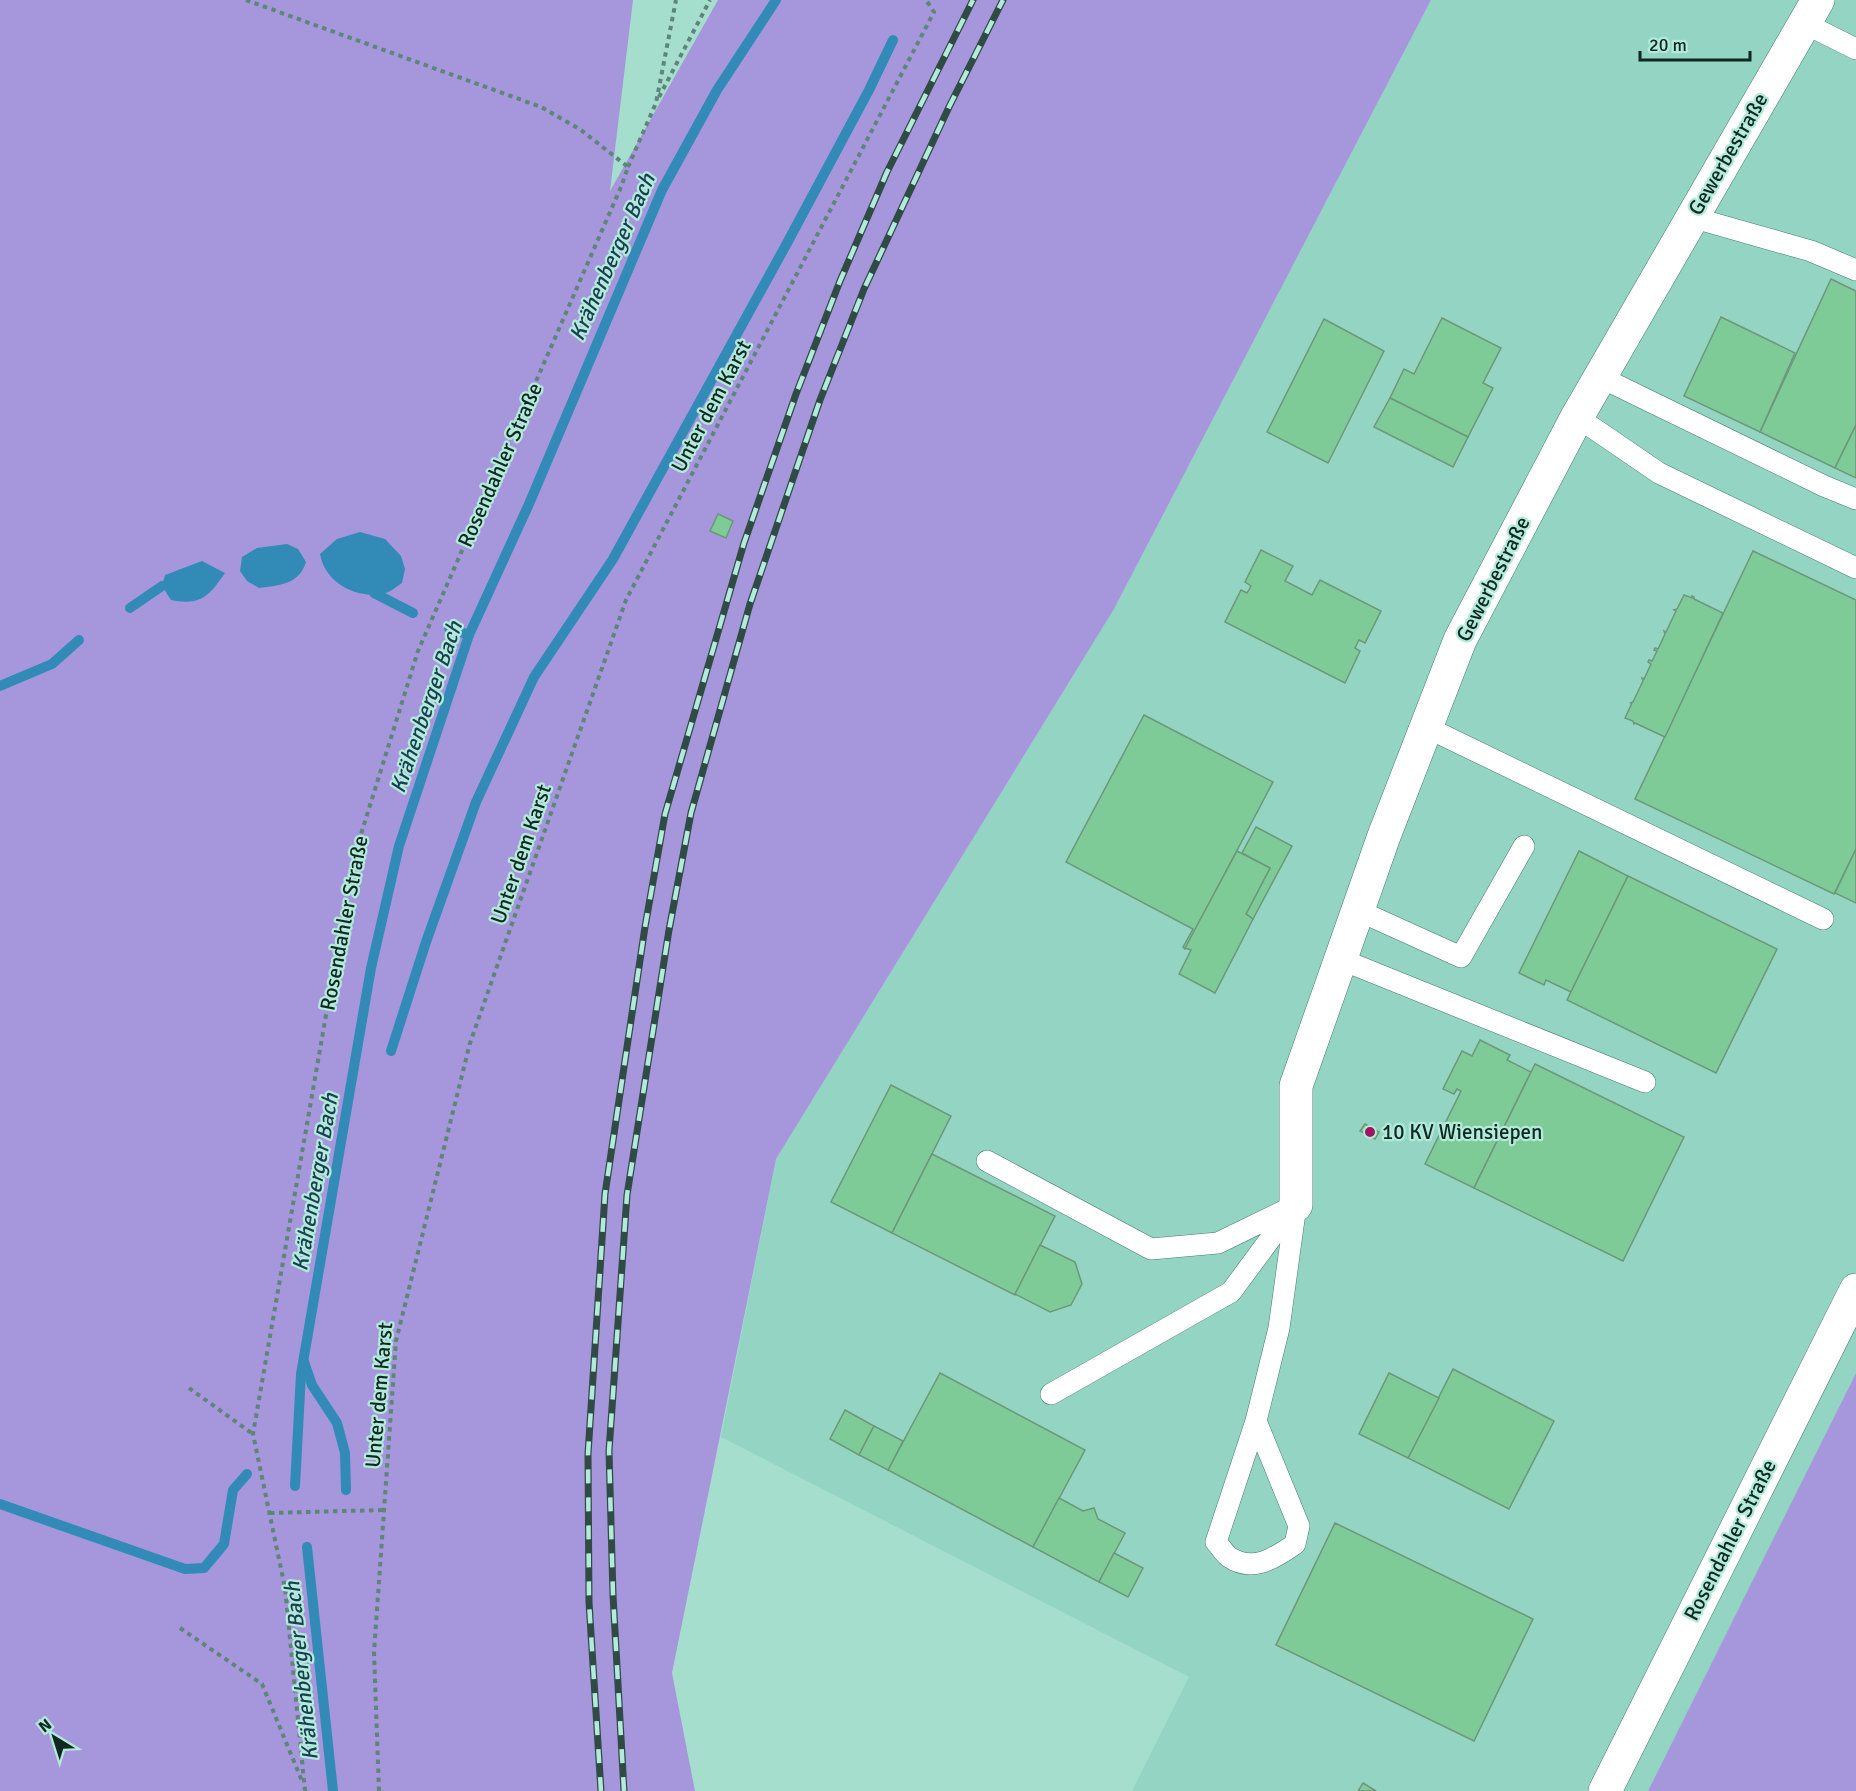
<svg xmlns="http://www.w3.org/2000/svg" width="1856" height="1791" viewBox="0 0 1856 1791" font-family="Signika,sans-serif">
<style>
.built{fill:#93d5c2}
.green{fill:#a697dc}
.water{fill:#328bb6}
.lines{fill:none;stroke-linecap:round;stroke-linejoin:round}
.stream{stroke:#328bb6;stroke-width:10}
.building{fill:#7fcb98;stroke:#6d977a;stroke-width:1.5}
.service-casing{stroke:#457b6c;stroke-width:22}
.minor-casing{stroke:#457b6c;stroke-width:34}
.secondary-casing{stroke:#457b6c;stroke-width:34}
.path{stroke:#5d8579;stroke-width:4;stroke-dasharray:4.5 4.5;stroke-linecap:butt}
.service{stroke:#fff;stroke-width:21}
.minor{stroke:#fff;stroke-width:33}
.secondary{stroke:#fff;stroke-width:33}
.rail-casing{stroke:#2e4c43;stroke-width:7}
.rail{stroke:#b2ebda;stroke-width:4.5;stroke-dasharray:14;stroke-linecap:butt}
.poi-dot{fill:#9f1461;stroke:#b2ebda;stroke-width:2}
.labels{text-anchor:middle;dominant-baseline:central;stroke-width:4.5;stroke-linejoin:round;paint-order:stroke}
.street-label{font-size:21px;fill:#112821;stroke:#b2ebda}
.poi-label{font-size:21px;fill:#112821;stroke:#b2ebda;text-anchor:start}
.water-label{font-size:22px;font-style:italic;fill:#193e52;stroke:#b2ebda}
</style>
<rect width="100%" height="100%" fill="#a6decd"/>
<!-- built -->
<path class="built" d="M 1431,0 L 1856,0 L 1856,1373 L 1648,1791 L 1132,1791 L 1189,1677 L 721,1437 L 776,1159 L 1114,609 Z"/>
<!-- green -->
<g class="green">
<path d="M 0,0 L 633,0 L 610,191 L 718,0 L 1431,0 L 1114,609 L 776,1159 L 672,1673 L 695,1791 L 0,1791 Z"/>
<path d="M 1856,1373 L 1856,1791 L 1648,1791 L 1840,1405 Z"/>
</g>
<!-- water -->
<g class="water">
<path d="M 360,532 L 385,539 L 401,556 L 405,569 L 402,583 C 397,586 391,592 385,593 C 357,600 325,583 320,554 L 337,539 Z"/>
<path d="M 287,544 L 298,549 L 306,562 C 299,585 279,585 259,588 L 247,581 L 240,571 L 242,557 L 257,548 Z"/>
<path d="M 202,561 L 225,573 C 209,596 201,606 171,600 L 162,586 L 165,575 Z"/>
</g>
<g class="lines">
<!-- stream -->
<g class="stream">
<path d="M 374,593 L 413,613"/>
<path d="M 130,608 L 162,586"/>
<path d="M 449,628 L 469,635"/>
<path d="M 0,686 L 52,664 L 79,640"/>
<path d="M 391,1051 L 426,942 L 476,802 L 534,677 L 613,559 L 786,245 L 869,90 L 893,40"/>
<path d="M 304,1362 L 312,1385 L 337,1423 L 345,1453 L 346,1490"/>
<path d="M 295,1486 L 301,1374 L 371,968 L 399,846 L 469,635 L 529,504 L 662,190 L 717,90 L 776,0"/>
<path d="M 0,1504 L 185,1569 L 204,1568 L 224,1544 L 233,1490 L 247,1474"/>
<path d="M 307,1547 L 333,1791"/>
</g>
</g>
<!-- building -->
<g class="building">
<path d="M 1831,279 L 1856,291 L 1856,425 L 1835,468 L 1760,432 Z"/>
<path d="M 1721,317 L 1795,353 L 1760,432 L 1684,396 Z"/>
<path d="M 1442,318 L 1501,348 L 1483,383 L 1493,388 L 1468,437 L 1390,398 L 1404,369 L 1414,374 Z"/>
<path d="M 1324,319 L 1384,351 L 1328,463 L 1267,432 Z"/>
<path d="M 1390,398 L 1468,437 L 1453,467 L 1374,427 Z"/>
<path d="M 1856,425 L 1856,478 L 1835,468 Z"/>
<path d="M 718,514 L 733,521 L 726,538 L 710,531 Z"/>
<path d="M 1261,550 L 1293,566 L 1285,581 L 1312,595 L 1320,580 L 1381,611 L 1365,643 L 1359,640 L 1355,648 L 1360,651 L 1345,683 L 1225,622 L 1241,590 L 1247,593 L 1251,586 L 1245,582 Z"/>
<path d="M 1753,551 L 1856,600 L 1856,849 L 1834,894 L 1635,799 Z"/>
<path d="M 1684,595 L 1692,598 L 1692,596 L 1694,597 L 1694,599 L 1723,613 L 1665,737 L 1635,723 L 1634,724 L 1633,721 L 1625,718 L 1632,703 L 1630,703 L 1633,702 L 1643,681 L 1642,678 L 1644,679 L 1651,664 L 1648,662 L 1649,660 L 1652,661 L 1657,651 L 1654,650 L 1655,648 L 1658,649 L 1665,634 L 1664,631 L 1666,632 L 1676,611 L 1674,610 L 1677,609 Z"/>
<path d="M 1144,715 L 1273,782 L 1185,949 L 1183,947 L 1193,929 L 1066,862 Z"/>
<path d="M 1256,827 L 1292,846 L 1253,919 L 1246,914 L 1270,868 L 1242,853 Z"/>
<path d="M 1856,849 L 1856,903 L 1835,893 Z"/>
<path d="M 1237,851 L 1270,868 L 1246,914 L 1253,919 L 1215,993 L 1179,974 L 1191,950 L 1185,948 Z"/>
<path d="M 1579,851 L 1628,876 L 1571,992 L 1546,980 L 1544,985 L 1519,973 Z"/>
<path d="M 1628,876 L 1777,949 L 1716,1073 L 1567,1000 Z"/>
<path d="M 1480,1040 L 1510,1055 L 1507,1060 L 1531,1072 L 1474,1188 L 1425,1164 L 1461,1091 L 1457,1089 L 1454,1094 L 1443,1089 L 1462,1051 L 1472,1056 Z"/>
<path d="M 1535,1064 L 1684,1137 L 1623,1261 L 1474,1188 Z"/>
<path d="M 891,1085 L 951,1116 L 892,1233 L 831,1202 Z"/>
<path d="M 1365,1124 L 1379,1132 L 1375,1139 L 1360,1131 Z"/>
<path d="M 932,1154 L 1055,1216 L 1015,1295 L 892,1233 Z"/>
<path d="M 1040,1245 L 1075,1262 L 1082,1284 L 1071,1305 L 1050,1312 L 1015,1294 Z"/>
<path d="M 1453,1369 L 1554,1421 L 1509,1509 L 1408,1458 Z"/>
<path d="M 940,1373 L 1085,1450 L 1033,1547 L 888,1470 Z"/>
<path d="M 1389,1373 L 1439,1398 L 1408,1458 L 1359,1434 Z"/>
<path d="M 845,1410 L 874,1426 L 859,1455 L 830,1439 Z"/>
<path d="M 874,1426 L 903,1441 L 888,1470 L 859,1455 Z"/>
<path d="M 1059,1498 L 1083,1511 L 1094,1508 L 1098,1519 L 1125,1533 L 1099,1582 L 1033,1547 Z"/>
<path d="M 1335,1523 L 1533,1619 L 1474,1741 L 1276,1645 Z"/>
<path d="M 1114,1553 L 1143,1568 L 1128,1597 L 1099,1582 Z"/>
<path d="M 1363,1783 L 1376,1791 L 1358,1791 Z"/>
</g>
<g class="lines">
<!-- service casing -->
<g class="service-casing">
<g id="service">
<path d="M 1804,23 L 1856,49"/>
<path d="M 1691,217 L 1811,251 L 1856,270"/>
<path d="M 1600,377 L 1824,486 L 1856,499"/>
<path d="M 1577,417 L 1659,473 L 1856,568"/>
<path d="M 1426,727 L 1823,919"/>
<path d="M 1357,910 L 1461,957 L 1524,846"/>
<path d="M 1340,959 L 1645,1082"/>
<path d="M 987,1161 L 1151,1249 L 1218,1243 L 1296,1205"/>
<path d="M 1051,1394 L 1231,1292 L 1293,1208"/>
<path d="M 1256,1421 L 1299,1526 L 1295,1544 C 1275,1558 1253,1573 1229,1557 C 1224,1553 1220,1546 1216,1542 L 1256,1421 L 1279,1328 L 1296,1205"/>
</g>
</g>
<!-- minor casing -->
<g class="minor-casing">
<path id="minor" d="M 1296,1205 L 1296,1086 L 1384,836 L 1460,640 L 1577,417 L 1818,0"/>
</g>
<!-- secondary casing -->
<g class="secondary-casing">
<path id="secondary" d="M 1605,1791 L 1856,1290"/>
</g>
<!-- path -->
<g class="path">
<path d="M 246,0 L 541,107 L 581,130 L 628,167 L 621,187 L 418,651 L 353,860 L 253,1434 L 285,1588 L 305,1791"/>
<path d="M 659,97 L 710,0"/>
<path d="M 628,167 L 656,103 L 676,0"/>
<path d="M 189,1388 L 253,1434"/>
<path d="M 270,1513 L 384,1510"/>
<path d="M 180,1628 L 262,1684 L 302,1781"/>
<path d="M 379,1791 L 374,1652 L 396,1341 L 470,1043 L 626,600 L 934,12 L 926,0"/>
</g>
<!-- service -->
<use href="#service" class="service"/>
<!-- minor -->
<use href="#minor" class="minor"/>
<!-- secondary -->
<use href="#secondary" class="secondary"/>
<!-- rail casing -->
<g class="rail-casing">
<g id="rail">
<path d="M 601,1791 L 589,1602 L 588,1454 L 605,1194 L 645,927 L 665,814 L 744,543 L 796,394 L 840,281 L 887,172 L 973,0"/>
<path d="M 624,1791 L 613,1595 L 609,1451 L 627,1195 L 669,930 L 691,813 L 750,604 L 820,400 L 864,289 L 949,107 L 1003,0"/>
</g>
</g>
<!-- rail -->
<use href="#rail" class="rail"/>
</g>
<!-- markers -->
<circle class="poi-dot" cx="1370" cy="1132" r="6"/>
<g class="labels">
<!-- street labels -->
<g class="street-label">
<text transform="translate(1728 154) rotate(-60)">Gewerbestraße</text>
<text transform="translate(711 406) rotate(-62)">Unter dem Karst</text>
<text transform="translate(500 465) rotate(-66)">Rosendahler Straße</text>
<text transform="translate(1493 579) rotate(-63)">Gewerbestraße</text>
<text transform="translate(521 854) rotate(-71)">Unter dem Karst</text>
<text transform="translate(344 923) rotate(-79)">Rosendahler Straße</text>
<text transform="translate(379 1395) rotate(-85)">Unter dem Karst</text>
<text transform="translate(1730 1540) rotate(-63)">Rosendahler Straße</text>
</g>
<!-- poi labels -->
<g class="poi-label">
<text x="1382" y="1132">10 KV Wiensiepen</text>
</g>
<!-- water labels -->
<g class="water-label">
<text transform="translate(612 257) rotate(-66)">Krähenberger Bach</text>
<text transform="translate(426 707) rotate(-71)">Krähenberger Bach</text>
<text transform="translate(315 1182) rotate(-80)">Krähenberger Bach</text>
<text transform="translate(301 1671) rotate(-96)">Krähenberger Bach</text>
</g>
</g>
<!-- north arrow -->
<g transform="translate(54 1737) rotate(322)" stroke="#b2ebda" stroke-width="4.5" paint-order="stroke">
<path d="M0-4.5L10 22L0 15L-10 22Z" fill="#112821"/>
<text y="-9" font-size="16" font-weight="bold" text-anchor="middle" fill="#112821">N</text>
</g>
<!-- scale -->
<path d="M1640 51v9h110v-9" fill="none" stroke="#112821" stroke-width="3"/>
<text x="1649" y="51" font-size="18" fill="#112821" stroke="#b2ebda" stroke-width="4.5" paint-order="stroke">20 m</text>
</svg>
